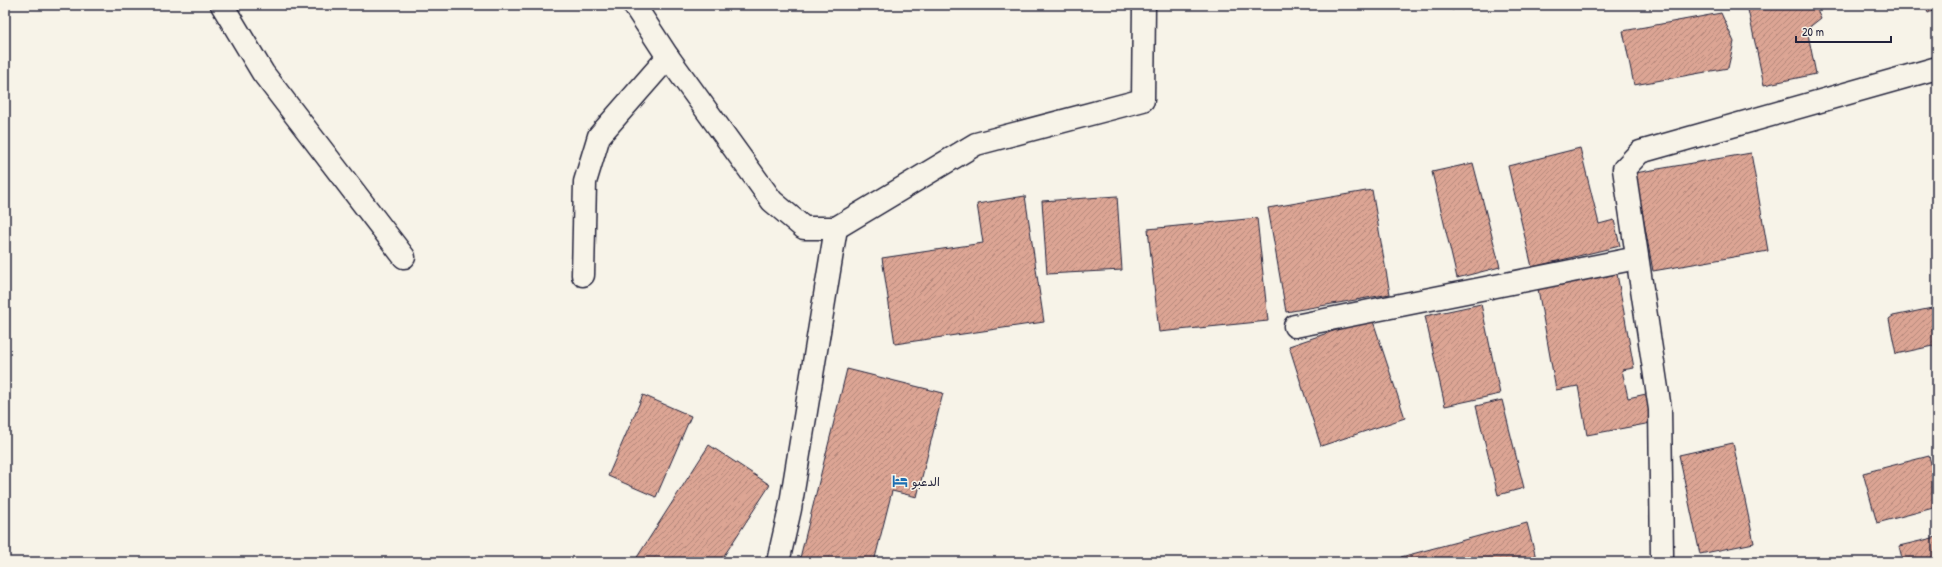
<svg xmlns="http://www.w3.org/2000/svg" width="1942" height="567" viewBox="0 0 1942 567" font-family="'Patrick Hand','Playpen Sans Arabic',sans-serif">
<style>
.building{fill:url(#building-hatch);stroke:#22223b}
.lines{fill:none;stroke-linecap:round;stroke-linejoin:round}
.minor-casing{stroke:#22223b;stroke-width:25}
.minor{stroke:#f7f3e8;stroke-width:22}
.labels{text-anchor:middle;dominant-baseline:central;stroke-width:3;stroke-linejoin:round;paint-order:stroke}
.poi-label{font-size:12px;fill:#22223b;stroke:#f7f3e8;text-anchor:start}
</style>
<defs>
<pattern id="building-hatch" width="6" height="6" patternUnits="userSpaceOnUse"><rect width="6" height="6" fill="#dca594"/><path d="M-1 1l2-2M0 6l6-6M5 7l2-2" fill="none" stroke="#b2867a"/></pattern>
</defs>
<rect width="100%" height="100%" fill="#f7f3e8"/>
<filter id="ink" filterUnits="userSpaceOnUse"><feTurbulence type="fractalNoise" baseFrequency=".025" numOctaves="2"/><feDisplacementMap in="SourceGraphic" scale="8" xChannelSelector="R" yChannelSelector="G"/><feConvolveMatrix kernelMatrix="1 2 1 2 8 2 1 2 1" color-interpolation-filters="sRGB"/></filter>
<g filter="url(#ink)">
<!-- building -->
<g class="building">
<path d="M 1451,5 L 1471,5 L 1452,10 Z"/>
<path d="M 1747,5 L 1815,5 L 1821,18 L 1807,29 L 1816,74 L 1764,85 Z"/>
<path d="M 1925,5 L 1937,5 L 1937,9 L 1928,13 Z"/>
<path d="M 1721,13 L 1734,42 L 1728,68 L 1634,85 L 1623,31 Z"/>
<path d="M 1580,148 L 1599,224 L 1614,220 L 1620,246 L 1532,267 L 1508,166 Z"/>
<path d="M 1751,153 L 1768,251 L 1653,271 L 1635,173 Z"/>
<path d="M 1473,163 L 1500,267 L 1457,278 L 1432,172 Z"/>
<path d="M 1372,190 L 1390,294 L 1286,312 L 1268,208 Z"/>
<path d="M 1025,196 L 1044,322 L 895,344 L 882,258 L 983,243 L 977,204 Z"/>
<path d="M 1117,196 L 1122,270 L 1047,274 L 1042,201 Z"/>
<path d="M 1257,218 L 1268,321 L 1159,332 L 1148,229 Z"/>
<path d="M 1617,274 L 1634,368 L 1622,370 L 1628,398 L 1646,394 L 1651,423 L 1587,435 L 1578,386 L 1556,390 L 1538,289 Z"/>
<path d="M 1481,304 L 1500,394 L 1445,406 L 1425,316 Z"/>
<path d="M 1937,307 L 1937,345 L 1896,354 L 1889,319 L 1893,316 Z"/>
<path d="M 1372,318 L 1405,418 L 1321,446 L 1289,346 Z"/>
<path d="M 847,369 L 943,393 L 917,497 L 892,491 L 874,562 L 799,562 Z"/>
<path d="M 643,395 L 691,416 L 656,497 L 608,476 Z"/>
<path d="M 1502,400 L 1524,488 L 1498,495 L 1476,406 Z"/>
<path d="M 1733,443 L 1754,543 L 1700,554 L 1679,455 Z"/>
<path d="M 709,445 L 770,485 L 720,562 L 634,562 Z"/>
<path d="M 1929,456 L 1937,486 L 1937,507 L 1877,523 L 1863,473 Z"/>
<path d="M 1527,523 L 1537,562 L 1402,562 L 1401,557 Z"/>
<path d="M 1937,537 L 1937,562 L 1903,562 L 1899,546 Z"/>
</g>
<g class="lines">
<!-- minor casing -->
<g class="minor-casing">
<g id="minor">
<path d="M 222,5 L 263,73 L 404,257"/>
<path d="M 634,5 L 668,57 L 772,201 L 804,228 L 836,228 L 790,509 L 778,562"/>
<path d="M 836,228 L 976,144 L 1143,100 L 1144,5"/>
<path d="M 583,275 L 585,182 L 599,136 L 668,57"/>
<path d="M 1295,326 L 1637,258"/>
<path d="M 1662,556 L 1660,409 L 1624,169 L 1640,152 L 1937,68"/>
</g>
</g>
<!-- minor -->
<use href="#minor" class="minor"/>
</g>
</g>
<!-- icons -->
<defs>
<g id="hotel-bare" transform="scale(1.2)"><path d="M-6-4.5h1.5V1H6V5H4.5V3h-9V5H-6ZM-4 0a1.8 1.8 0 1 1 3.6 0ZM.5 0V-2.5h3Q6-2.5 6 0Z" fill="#1f6fb2" stroke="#f7f3e8" stroke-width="2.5" paint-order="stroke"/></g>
</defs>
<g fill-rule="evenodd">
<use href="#hotel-bare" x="900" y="481"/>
</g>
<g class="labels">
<!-- poi labels -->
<g class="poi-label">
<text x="912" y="481">الدعبو</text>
</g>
</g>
<!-- margin -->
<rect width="1942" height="567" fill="none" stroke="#f7f3e8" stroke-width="20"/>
<rect x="10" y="10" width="1922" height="547" fill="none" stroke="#22223b" stroke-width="1.5" filter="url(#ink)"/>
<!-- scale -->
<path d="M1796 36v6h95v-6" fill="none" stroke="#22223b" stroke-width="2"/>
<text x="1802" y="36" font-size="12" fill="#22223b" stroke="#f7f3e8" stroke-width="3" paint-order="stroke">20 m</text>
</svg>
